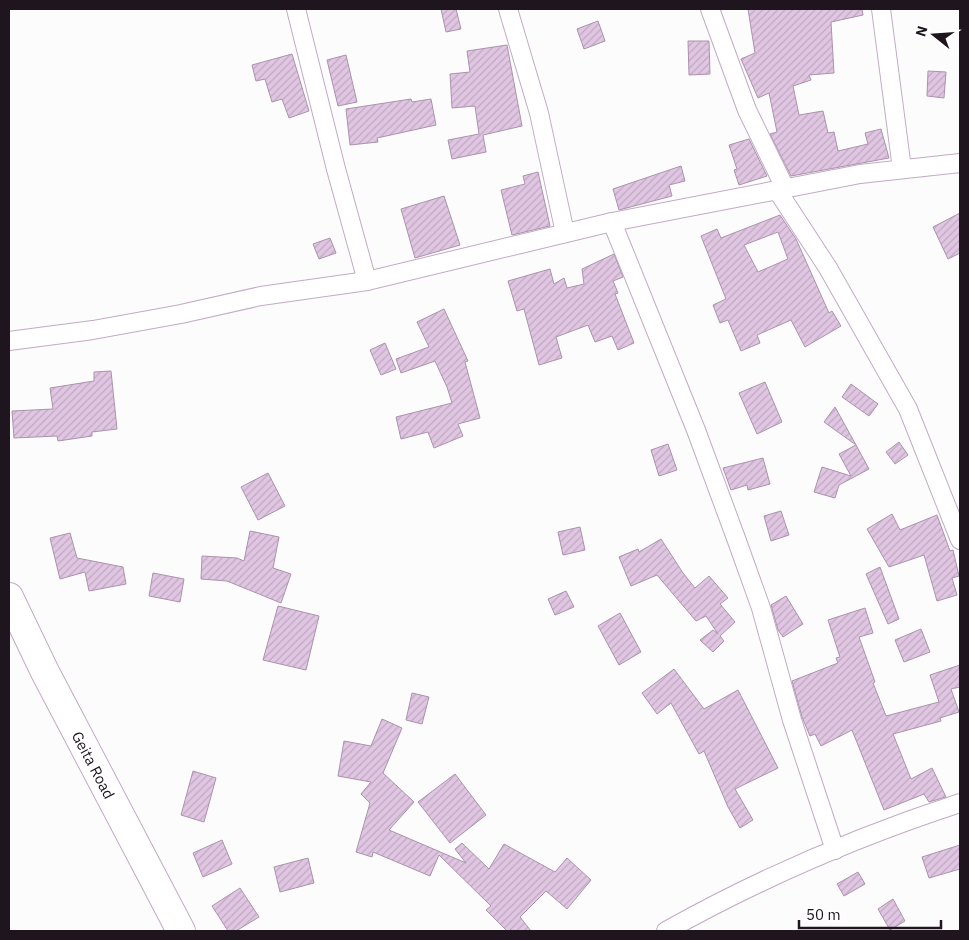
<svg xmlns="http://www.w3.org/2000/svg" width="969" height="940" viewBox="0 0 969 940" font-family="'IBM Plex Sans',sans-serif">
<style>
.building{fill:url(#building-hatch);stroke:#ab92ad;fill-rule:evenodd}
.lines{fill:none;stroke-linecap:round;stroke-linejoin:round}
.street-casing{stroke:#c3aac5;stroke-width:20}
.highway-casing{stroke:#c3aac5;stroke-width:30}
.street{stroke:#fff;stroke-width:18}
.highway{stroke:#fff;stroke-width:28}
.labels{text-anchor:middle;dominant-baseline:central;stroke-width:4;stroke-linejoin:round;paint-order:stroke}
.street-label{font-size:15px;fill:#1e151f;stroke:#fff}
</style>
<defs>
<pattern id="building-hatch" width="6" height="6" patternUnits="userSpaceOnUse" patternTransform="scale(1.25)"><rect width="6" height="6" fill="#e0c6e2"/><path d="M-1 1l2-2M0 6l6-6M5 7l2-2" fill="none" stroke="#c0a9c1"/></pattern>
</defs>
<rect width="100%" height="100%" fill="#fcfcfc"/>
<!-- building -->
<g class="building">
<path d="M 441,9 L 456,9 L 461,29 L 446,32 Z"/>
<path d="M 748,9 L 862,9 L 863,15 L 831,22 L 834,73 L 809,75 L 811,80 L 793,86 L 799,115 L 823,111 L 828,133 L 834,132 L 838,151 L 868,144 L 865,133 L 881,129 L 889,158 L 791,176 L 770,134 L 777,132 L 769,93 L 758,98 L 741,59 L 755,53 Z"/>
<path d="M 598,21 L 605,41 L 584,49 L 577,29 Z"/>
<path d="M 688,41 L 709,41 L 710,74 L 689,75 Z"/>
<path d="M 507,45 L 522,126 L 483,135 L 486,152 L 452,159 L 448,140 L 479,134 L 475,106 L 452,108 L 450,74 L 470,72 L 467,51 Z"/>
<path d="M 292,54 L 309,111 L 289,118 L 282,99 L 272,102 L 265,79 L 256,81 L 252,65 Z"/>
<path d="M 346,55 L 357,102 L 338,106 L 327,60 Z"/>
<path d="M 928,71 L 946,72 L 944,98 L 927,96 Z"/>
<path d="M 411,99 L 412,102 L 431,99 L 436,125 L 377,138 L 378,142 L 350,145 L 346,109 Z"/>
<path d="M 749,139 L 767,176 L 739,185 L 734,170 L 737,169 L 729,145 Z"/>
<path d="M 681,166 L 685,181 L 669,185 L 672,196 L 619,210 L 613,189 Z"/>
<path d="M 538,172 L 550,226 L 512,235 L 501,190 L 525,184 L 523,176 Z"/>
<path d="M 444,196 L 460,245 L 415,258 L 401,209 Z"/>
<path d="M 960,213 L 960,253 L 948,259 L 933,227 Z"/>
<path d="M 780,215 L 796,239 L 829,313 L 832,311 L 841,326 L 805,347 L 791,320 L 757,335 L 760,343 L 741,351 L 728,320 L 720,323 L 713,305 L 726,299 L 701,236 L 717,229 L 721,238 ZM 778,232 L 788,259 L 758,272 L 744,245 Z"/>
<path d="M 330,238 L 336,253 L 319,259 L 313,244 Z"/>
<path d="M 614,254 L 623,277 L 613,281 L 618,293 L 615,294 L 634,343 L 618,350 L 612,336 L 595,342 L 588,325 L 556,337 L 562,358 L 539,365 L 524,309 L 517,311 L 508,281 L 550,269 L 554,284 L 564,278 L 567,288 L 584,284 L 582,269 Z"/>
<path d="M 444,309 L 468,361 L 465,362 L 480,418 L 458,424 L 463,436 L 434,448 L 428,432 L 401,439 L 396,417 L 452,403 L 447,387 L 435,361 L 401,373 L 396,359 L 429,347 L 417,322 Z"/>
<path d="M 385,343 L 396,369 L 381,375 L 370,350 Z"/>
<path d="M 111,371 L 117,429 L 92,432 L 92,436 L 58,441 L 57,436 L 14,438 L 12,411 L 53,409 L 50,388 L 94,381 L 94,372 Z"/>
<path d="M 765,382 L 782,422 L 757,434 L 739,393 Z"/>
<path d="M 851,384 L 878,404 L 869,416 L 842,397 Z"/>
<path d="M 835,407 L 856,445 L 824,422 Z"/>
<path d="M 899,442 L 908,455 L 895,464 L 886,452 Z"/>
<path d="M 668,444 L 677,470 L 659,476 L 651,450 Z"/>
<path d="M 856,445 L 869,469 L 839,485 L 835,498 L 814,492 L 822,467 L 851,476 L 839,454 Z"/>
<path d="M 763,458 L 770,484 L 748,490 L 747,485 L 731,490 L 723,468 Z"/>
<path d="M 268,473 L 285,506 L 258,520 L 241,487 Z"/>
<path d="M 781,511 L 789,535 L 771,541 L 764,516 Z"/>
<path d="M 892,514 L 900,530 L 937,515 L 950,551 L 953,550 L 959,576 L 952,578 L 957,595 L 937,601 L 924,555 L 889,567 L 867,529 Z"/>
<path d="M 580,527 L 585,550 L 563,555 L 558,532 Z"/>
<path d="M 250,531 L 279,537 L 273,568 L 291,574 L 281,603 L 227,581 L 201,579 L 202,556 L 237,558 L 244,561 Z"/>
<path d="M 70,533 L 77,558 L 123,567 L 126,584 L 89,591 L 85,572 L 60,579 L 50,538 Z"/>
<path d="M 661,539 L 683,573 L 695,588 L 709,576 L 728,598 L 720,604 L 735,622 L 720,636 L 724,641 L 713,652 L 700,640 L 713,630 L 718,634 L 706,616 L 696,621 L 657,575 L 631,586 L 619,557 L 638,549 L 639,552 Z"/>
<path d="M 880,567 L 899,619 L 888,624 L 866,574 Z"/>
<path d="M 153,573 L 184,579 L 180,602 L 149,596 Z"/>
<path d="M 566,591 L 574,607 L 555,615 L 548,599 Z"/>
<path d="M 786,596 L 803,624 L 783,637 L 778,630 L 771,605 Z"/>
<path d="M 278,606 L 319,616 L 306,670 L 263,660 Z"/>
<path d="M 865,608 L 873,633 L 859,637 L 875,682 L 873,683 L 886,716 L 939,702 L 930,675 L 960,665 L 960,687 L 951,689 L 959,712 L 940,718 L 941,721 L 893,734 L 911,779 L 932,768 L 946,797 L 929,802 L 924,794 L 884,810 L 852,730 L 821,746 L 815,734 L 810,736 L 802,717 L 792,681 L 838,663 L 836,658 L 840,657 L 828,620 Z"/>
<path d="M 620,613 L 641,652 L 619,665 L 598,626 Z"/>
<path d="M 921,629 L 930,652 L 904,662 L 895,640 Z"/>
<path d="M 674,669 L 704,709 L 738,690 L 778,768 L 735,789 L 753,820 L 740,828 L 728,807 L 704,751 L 699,754 L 671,703 L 657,714 L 642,693 Z"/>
<path d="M 412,693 L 429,697 L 422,724 L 406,720 Z"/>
<path d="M 382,719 L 402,728 L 383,773 L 414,802 L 389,830 L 466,863 L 455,849 L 462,843 L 489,869 L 504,844 L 555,872 L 567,858 L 591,880 L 567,909 L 546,891 L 520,917 L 531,931 L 507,931 L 486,910 L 491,906 L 439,855 L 430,876 L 373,852 L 372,857 L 356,852 L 370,803 L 361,794 L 371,782 L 338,776 L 344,741 L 371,746 Z"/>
<path d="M 193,771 L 216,778 L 204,822 L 181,815 Z"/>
<path d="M 455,774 L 486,815 L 450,843 L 418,802 Z"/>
<path d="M 222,840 L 232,864 L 203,877 L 193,853 Z"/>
<path d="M 960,845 L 960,869 L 929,878 L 922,857 Z"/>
<path d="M 308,858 L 314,883 L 280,892 L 274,867 Z"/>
<path d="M 858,872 L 865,884 L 844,896 L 837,884 Z"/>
<path d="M 240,888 L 259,917 L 236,931 L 228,931 L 212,906 Z"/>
<path d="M 893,899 L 905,921 L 890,930 L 878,909 Z"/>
</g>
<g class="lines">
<!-- street casing -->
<g class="street-casing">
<g id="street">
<path d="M 296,9 L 336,169 L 367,281"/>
<path d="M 508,9 L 539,113 L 565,233"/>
<path d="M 710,9 L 747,110 L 785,188"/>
<path d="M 881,9 L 902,169"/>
<path d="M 777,190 L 828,268 L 908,409 L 960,540"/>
<path d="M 612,222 L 696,430 L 737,541 L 761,608 L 792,720 L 835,850"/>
<path d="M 9,341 L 93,330 L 181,314 L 261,296 L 367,281 L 612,222 L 860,174 L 960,163"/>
<path d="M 666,931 C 759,879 859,836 960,803"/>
</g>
</g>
<!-- highway casing -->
<g class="highway-casing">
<g id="highway">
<path id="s1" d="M 9,597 L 45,672 L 181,931"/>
</g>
</g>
<!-- street -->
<use href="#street" class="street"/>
<!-- highway -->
<use href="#highway" class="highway"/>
</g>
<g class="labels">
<!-- street labels -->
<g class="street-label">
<text stroke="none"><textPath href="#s1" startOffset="188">Geita Road</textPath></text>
</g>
</g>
<!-- border -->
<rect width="969" height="940" fill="none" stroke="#1e151f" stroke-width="20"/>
<!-- north arrow -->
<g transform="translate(934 35) rotate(287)" stroke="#ffffff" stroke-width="4" paint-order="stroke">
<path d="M0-4L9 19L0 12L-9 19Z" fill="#1e151f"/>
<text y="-8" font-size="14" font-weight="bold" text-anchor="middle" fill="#1e151f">N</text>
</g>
<!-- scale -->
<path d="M799 920v8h142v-8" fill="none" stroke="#1e151f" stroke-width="2.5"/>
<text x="806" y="920" font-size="15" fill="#1e151f" stroke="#ffffff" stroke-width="4" paint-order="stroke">50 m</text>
</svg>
